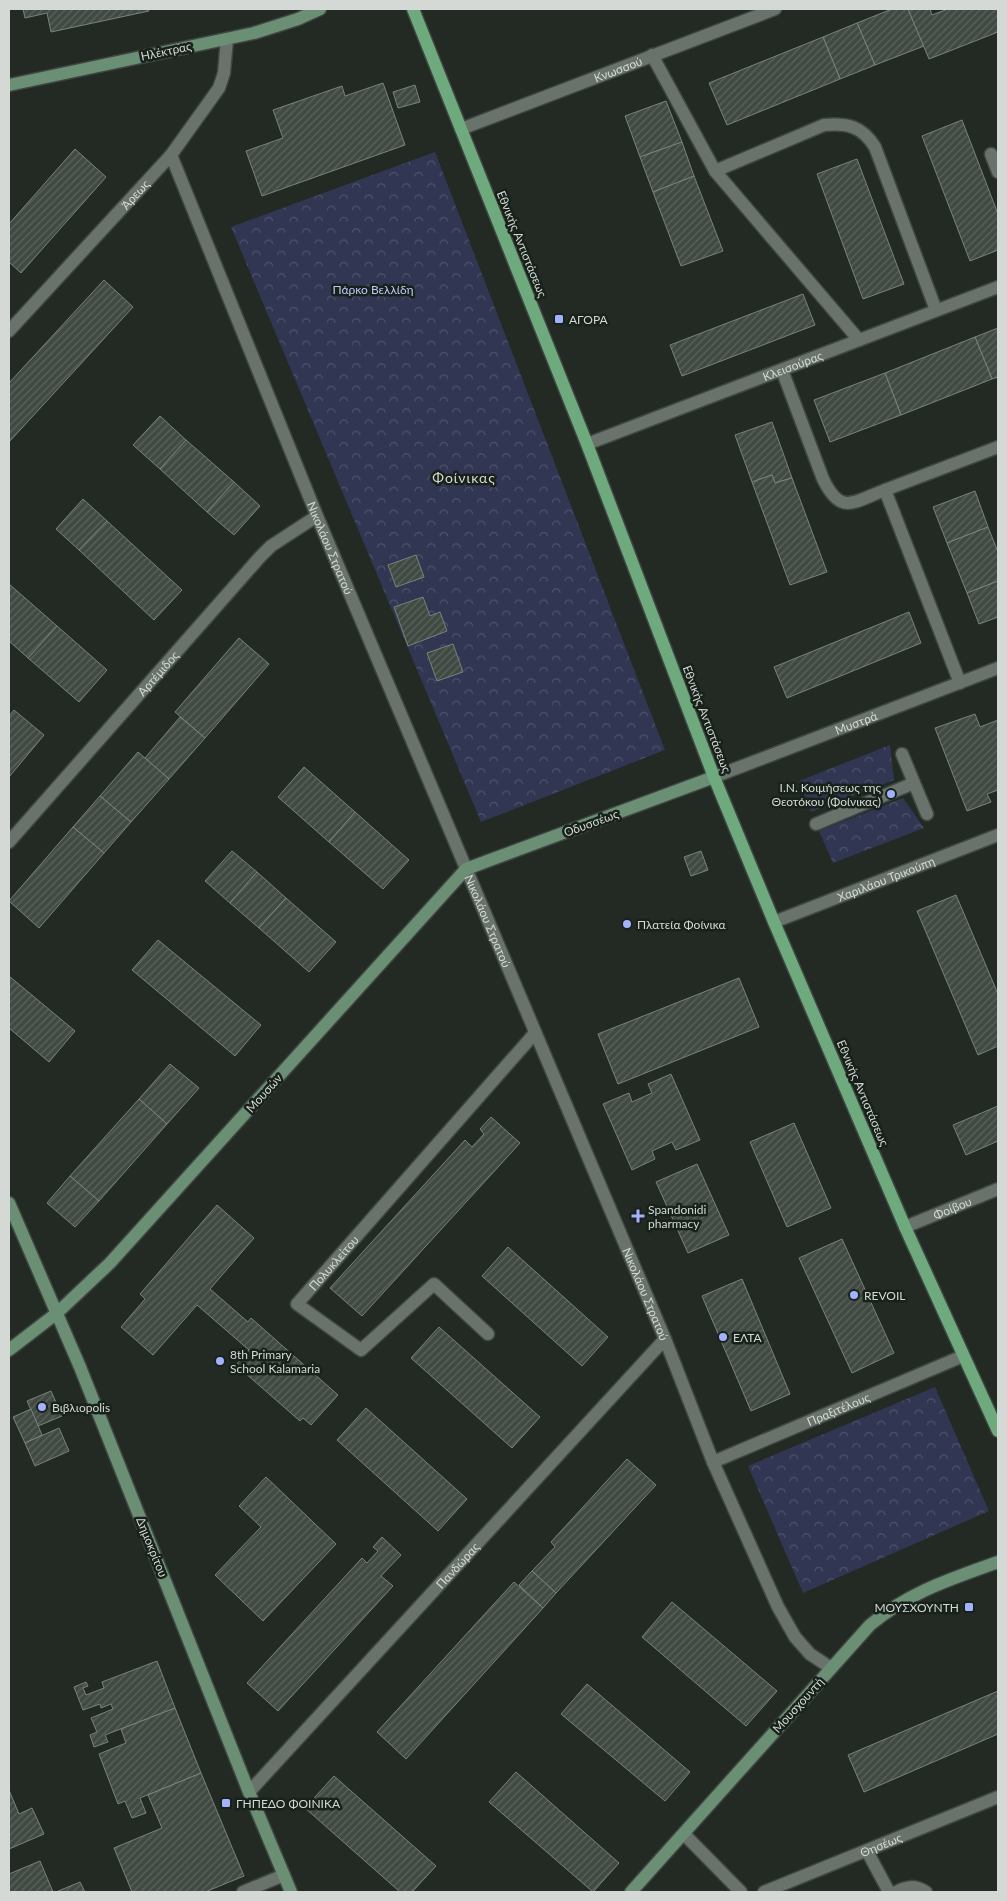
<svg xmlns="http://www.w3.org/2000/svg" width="1007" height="1901" viewBox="0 0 1007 1901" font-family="Lato,sans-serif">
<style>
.park{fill:url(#park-crowns)}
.building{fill:url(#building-hatch);stroke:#79837b}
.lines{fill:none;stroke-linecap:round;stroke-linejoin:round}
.lane-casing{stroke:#3f4641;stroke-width:15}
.street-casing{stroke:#3f4641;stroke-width:15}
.secondary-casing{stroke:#3f4641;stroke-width:15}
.primary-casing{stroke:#3f4641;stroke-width:15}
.lane{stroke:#69736b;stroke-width:12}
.street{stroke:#69736b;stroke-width:12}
.secondary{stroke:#6b8f75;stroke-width:12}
.primary{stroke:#6eaa7e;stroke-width:12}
.poi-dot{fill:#a2b2fd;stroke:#18211a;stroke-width:2}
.labels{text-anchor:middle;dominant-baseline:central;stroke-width:5;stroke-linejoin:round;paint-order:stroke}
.street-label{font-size:12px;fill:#d4d9d5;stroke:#18211a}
.park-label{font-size:12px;fill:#bcc9fe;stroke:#18211a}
.poi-label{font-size:12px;fill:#d4d9d5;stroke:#18211a;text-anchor:start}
.neighbourhood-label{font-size:14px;letter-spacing:1px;fill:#d4d9d5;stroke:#18211a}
</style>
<defs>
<pattern id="park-crowns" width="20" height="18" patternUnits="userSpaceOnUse" patternTransform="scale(1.25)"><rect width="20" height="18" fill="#313653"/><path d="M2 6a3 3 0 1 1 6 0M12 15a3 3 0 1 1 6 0" fill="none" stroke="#4e526b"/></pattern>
<pattern id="building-hatch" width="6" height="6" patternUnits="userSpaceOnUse" patternTransform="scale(1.25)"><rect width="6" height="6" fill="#404a42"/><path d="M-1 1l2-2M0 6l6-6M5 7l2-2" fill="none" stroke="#5b645c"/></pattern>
</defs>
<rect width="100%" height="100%" fill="#222a23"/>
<!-- park -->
<g class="park">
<path d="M 435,152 L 665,750 L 481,822 L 231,227 Z"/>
<path d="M 890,745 L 894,780 L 811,812 L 799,781 Z"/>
<path d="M 903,798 L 924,828 L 833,863 L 819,831 Z"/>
<path d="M 935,1387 L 989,1511 L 803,1593 L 748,1466 Z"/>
</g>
<!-- building -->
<g class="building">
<path d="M 23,9 L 148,9 L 149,11 L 51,32 L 47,13 L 25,18 Z"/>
<path d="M 892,9 L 908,9 L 924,46 L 875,65 L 857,23 Z"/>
<path d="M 908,9 L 930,9 L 932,15 L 948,9 L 998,9 L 998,32 L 929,59 Z"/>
<path d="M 857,23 L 875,65 L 840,79 L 823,37 Z"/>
<path d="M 823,37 L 840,79 L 727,125 L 709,83 Z"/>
<path d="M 383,83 L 405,145 L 262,196 L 246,151 L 283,138 L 273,110 L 342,86 L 345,96 Z"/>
<path d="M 415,85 L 420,102 L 398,108 L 393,92 Z"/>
<path d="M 666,101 L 682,142 L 640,157 L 625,116 Z"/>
<path d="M 962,120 L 998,214 L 998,250 L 970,261 L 922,136 Z"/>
<path d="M 682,142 L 694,176 L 653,192 L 640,157 Z"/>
<path d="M 75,149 L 106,177 L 21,273 L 9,262 L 9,224 Z"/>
<path d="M 857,159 L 904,284 L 863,299 L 817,174 Z"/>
<path d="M 694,176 L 723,251 L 681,266 L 653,192 Z"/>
<path d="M 104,280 L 133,307 L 9,442 L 9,383 Z"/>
<path d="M 803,294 L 815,325 L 682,376 L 670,345 Z"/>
<path d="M 998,328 L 998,377 L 992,379 L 975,337 Z"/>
<path d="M 975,337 L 992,379 L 901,415 L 885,373 Z"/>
<path d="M 885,373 L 901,415 L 830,442 L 814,400 Z"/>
<path d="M 160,416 L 186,440 L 160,469 L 133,445 Z"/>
<path d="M 772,422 L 792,478 L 775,483 L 772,475 L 752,482 L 735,435 Z"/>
<path d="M 186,440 L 234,482 L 207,512 L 160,469 Z"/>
<path d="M 772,475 L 775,483 L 792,478 L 827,572 L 790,585 L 752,482 Z"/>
<path d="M 234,482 L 260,506 L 234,535 L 207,512 Z"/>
<path d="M 975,491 L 988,527 L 947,543 L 933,507 Z"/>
<path d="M 83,499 L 107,521 L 79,550 L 56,529 Z"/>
<path d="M 107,521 L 182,590 L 154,620 L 79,550 Z"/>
<path d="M 988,527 L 998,552 L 998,581 L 967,593 L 947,543 Z"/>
<path d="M 416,555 L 424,577 L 396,587 L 388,565 Z"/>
<path d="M 998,581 L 998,617 L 979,624 L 967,593 Z"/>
<path d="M 9,584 L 57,626 L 28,658 L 9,641 Z"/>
<path d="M 423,597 L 430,616 L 440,612 L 447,631 L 408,646 L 394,607 Z"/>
<path d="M 909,612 L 921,643 L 787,698 L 774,667 Z"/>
<path d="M 57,626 L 107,670 L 79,702 L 28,658 Z"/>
<path d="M 239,638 L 269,664 L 205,738 L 175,712 Z"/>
<path d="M 453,644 L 463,672 L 437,681 L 427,653 Z"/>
<path d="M 14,710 L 44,735 L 9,777 L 9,716 Z"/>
<path d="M 975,714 L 980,727 L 998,720 L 998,790 L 987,794 L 991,802 L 967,811 L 935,728 Z"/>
<path d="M 180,717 L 205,738 L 169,779 L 145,758 Z"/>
<path d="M 138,752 L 169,779 L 131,822 L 100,796 Z"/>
<path d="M 304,767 L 355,812 L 329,842 L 278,797 Z"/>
<path d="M 100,796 L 131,822 L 104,853 L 73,827 Z"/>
<path d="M 355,812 L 409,860 L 383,889 L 329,842 Z"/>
<path d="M 73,827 L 104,853 L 39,928 L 9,901 Z"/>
<path d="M 232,851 L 257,872 L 230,903 L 205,881 Z"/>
<path d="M 701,851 L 708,870 L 691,876 L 684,857 Z"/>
<path d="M 257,872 L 286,898 L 259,928 L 230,903 Z"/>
<path d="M 956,895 L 998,994 L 998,1046 L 978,1055 L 917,911 Z"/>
<path d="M 286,898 L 336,942 L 309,972 L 259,928 Z"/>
<path d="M 158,940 L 261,1025 L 235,1056 L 132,970 Z"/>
<path d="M 9,976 L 75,1031 L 49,1062 L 9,1028 Z"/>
<path d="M 739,978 L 759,1027 L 618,1084 L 598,1034 Z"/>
<path d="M 170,1064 L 199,1088 L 167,1124 L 139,1099 Z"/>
<path d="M 671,1074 L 700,1140 L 676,1150 L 672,1142 L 652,1151 L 655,1159 L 632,1170 L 603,1104 L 629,1093 L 632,1102 L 652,1093 L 648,1084 Z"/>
<path d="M 139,1099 L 167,1124 L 99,1201 L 70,1176 Z"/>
<path d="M 998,1106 L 998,1141 L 966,1155 L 953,1125 Z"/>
<path d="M 491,1117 L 520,1143 L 362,1316 L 330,1288 L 465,1140 L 472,1147 L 484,1134 L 480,1129 Z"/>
<path d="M 794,1123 L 831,1208 L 787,1227 L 750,1142 Z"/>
<path d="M 697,1164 L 729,1235 L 688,1253 L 656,1182 Z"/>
<path d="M 70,1176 L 99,1201 L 75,1227 L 47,1203 Z"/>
<path d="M 217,1205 L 254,1238 L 210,1289 L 248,1322 L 251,1318 L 338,1395 L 311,1425 L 303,1418 L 300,1421 L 236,1365 L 249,1350 L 197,1305 L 153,1355 L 121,1327 L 145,1299 L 140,1294 Z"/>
<path d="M 842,1239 L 894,1353 L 852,1373 L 799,1258 Z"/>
<path d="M 508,1247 L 608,1337 L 582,1366 L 482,1276 Z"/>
<path d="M 742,1279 L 790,1394 L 751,1411 L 702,1296 Z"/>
<path d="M 439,1327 L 540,1417 L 512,1448 L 411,1358 Z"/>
<path d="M 51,1391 L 62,1416 L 38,1426 L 27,1401 Z"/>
<path d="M 366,1408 L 467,1499 L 438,1531 L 337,1440 Z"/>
<path d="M 31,1409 L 42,1435 L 25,1443 L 13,1417 Z"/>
<path d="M 59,1428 L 69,1451 L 35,1466 L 25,1443 Z"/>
<path d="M 627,1459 L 656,1485 L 556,1593 L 532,1571 L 555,1547 L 551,1542 Z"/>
<path d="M 266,1477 L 336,1544 L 263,1621 L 215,1575 L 261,1527 L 239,1506 Z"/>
<path d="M 382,1537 L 401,1555 L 381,1576 L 393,1586 L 278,1711 L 247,1683 L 362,1558 L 367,1563 L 378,1551 L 373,1547 Z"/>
<path d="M 532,1571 L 556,1593 L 543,1608 L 519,1585 Z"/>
<path d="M 514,1582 L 543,1608 L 406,1759 L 377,1732 Z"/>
<path d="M 672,1602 L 777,1691 L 746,1726 L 642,1637 Z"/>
<path d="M 157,1661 L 175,1708 L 105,1735 L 108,1742 L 94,1747 L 90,1735 L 97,1732 L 91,1718 L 113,1709 L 111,1704 L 101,1708 L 100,1704 L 83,1710 L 74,1687 L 86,1682 L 88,1686 L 83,1688 L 86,1695 L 104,1688 L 102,1682 Z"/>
<path d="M 587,1684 L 690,1772 L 665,1801 L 561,1714 Z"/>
<path d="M 998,1691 L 998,1734 L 864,1792 L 848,1755 Z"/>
<path d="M 175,1708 L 201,1773 L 140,1798 L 146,1813 L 132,1818 L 125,1801 L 118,1804 L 99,1754 L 126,1743 L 121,1729 Z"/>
<path d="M 516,1772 L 619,1863 L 593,1892 L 489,1802 Z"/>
<path d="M 201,1773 L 244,1876 L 205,1892 L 132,1892 L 114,1848 L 162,1828 L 148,1795 Z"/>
<path d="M 334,1776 L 436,1866 L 412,1892 L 400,1892 L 305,1808 Z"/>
<path d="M 9,1790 L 19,1814 L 32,1808 L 44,1834 L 9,1849 Z"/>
<path d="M 40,1861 L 53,1892 L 9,1892 L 9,1874 Z"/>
<path d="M 80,1882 L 85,1892 L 56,1892 Z"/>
</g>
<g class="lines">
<!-- lane casing -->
<g class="lane-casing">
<g id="lane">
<path id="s1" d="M 488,1334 L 434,1284 L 361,1350 L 297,1304 L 535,1033"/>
<path d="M 867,1851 L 889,1892"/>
<path d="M 896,1892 C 907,1886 915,1885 926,1892"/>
</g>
</g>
<!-- street casing -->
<g class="street-casing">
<g id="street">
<path d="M 652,55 L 715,171 L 859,340"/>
<path id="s2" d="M 461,129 L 775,9"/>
<path d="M 991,154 L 998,172"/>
<path id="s3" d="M 171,155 L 317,516 L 665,1339 L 713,1462 L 778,1607 L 795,1637 L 810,1654 L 831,1668"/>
<path d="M 715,171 L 824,125 C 847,123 862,126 875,147 L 936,310"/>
<path id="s4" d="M 9,331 L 171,155 L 219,88 L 224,73 L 227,39"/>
<path d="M 782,370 L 823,479 C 841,516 853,502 885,490"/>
<path id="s5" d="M 587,444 L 998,287"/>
<path d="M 960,683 L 885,490 L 998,447"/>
<path d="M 902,754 L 927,814"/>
<path id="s6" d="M 714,777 L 998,668"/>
<path d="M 816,824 L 914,783"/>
<path id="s7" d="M 9,842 L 260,557 L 271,546 L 317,516"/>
<path id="s8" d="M 774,922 L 998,835"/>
<path id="s9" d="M 905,1227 L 998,1189"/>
<path id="s10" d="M 713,1462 L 963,1356"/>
<path id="s11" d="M 249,1792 L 665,1339"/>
<path d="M 684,1834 L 741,1892"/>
<path d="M 243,1892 L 284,1875"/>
<path id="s12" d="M 764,1892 L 998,1797"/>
</g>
</g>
<!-- secondary casing -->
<g class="secondary-casing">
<g id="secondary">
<path d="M 9,85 L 254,33 L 298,19 L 320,9"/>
<path d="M 9,1203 L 80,1367 L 249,1792 L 291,1892"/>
<path d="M 9,1350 L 57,1313 L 110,1263 L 466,869 L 714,777"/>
<path d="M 631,1892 L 870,1625 C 909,1592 951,1579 998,1562"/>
</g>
</g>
<!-- primary casing -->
<g class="primary-casing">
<path id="primary" d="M 413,9 L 587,444 L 714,777 L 774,922 L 905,1227 L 998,1431"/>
</g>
<!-- lane -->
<use href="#lane" class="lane"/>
<!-- street -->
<use href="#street" class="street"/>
<!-- secondary -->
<use href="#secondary" class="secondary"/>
<!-- primary -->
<use href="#primary" class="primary"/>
</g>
<!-- markers -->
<g class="poi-dot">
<rect x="554" y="314" width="10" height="10" rx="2.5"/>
<circle cx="891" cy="794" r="5"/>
<circle cx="627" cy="924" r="5"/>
<path d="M635.5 1208.5h5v5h5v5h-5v5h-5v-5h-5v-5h5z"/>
<circle cx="854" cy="1295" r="5"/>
<circle cx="723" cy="1337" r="5"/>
<circle cx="220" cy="1361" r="5"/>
<circle cx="42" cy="1407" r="5"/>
<rect x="964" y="1602" width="10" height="10" rx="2.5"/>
<rect x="221" y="1798" width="10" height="10" rx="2.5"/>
</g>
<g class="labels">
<!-- street labels -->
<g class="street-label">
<text transform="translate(166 51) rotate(-12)">Ηλέκτρας</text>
<text stroke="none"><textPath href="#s2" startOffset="168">Κνωσσού</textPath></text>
<text stroke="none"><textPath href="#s4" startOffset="186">Άρεως</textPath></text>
<text transform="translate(522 244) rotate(68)">Εθνικής Αντιστάσεως</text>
<text stroke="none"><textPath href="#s5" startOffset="220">Κλεισούρας</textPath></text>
<text stroke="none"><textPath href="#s3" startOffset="424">Νικολάου Στρατού</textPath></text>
<text stroke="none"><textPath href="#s7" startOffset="225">Αρτέμιδος</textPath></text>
<text transform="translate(707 719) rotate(69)">Εθνικής Αντιστάσεως</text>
<text stroke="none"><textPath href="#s6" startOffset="152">Μυστρά</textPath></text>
<text transform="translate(591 823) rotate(-20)">Οδυσσέως</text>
<text stroke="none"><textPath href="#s8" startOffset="120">Χαριλάου Τρικούπη</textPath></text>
<text stroke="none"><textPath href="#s3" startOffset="829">Νικολάου Στρατού</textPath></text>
<text transform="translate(264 1093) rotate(-48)">Μουσών</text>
<text transform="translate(863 1093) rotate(67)">Εθνικής Αντιστάσεως</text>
<text stroke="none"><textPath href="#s9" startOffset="51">Φοίβου</textPath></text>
<text stroke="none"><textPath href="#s1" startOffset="306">Πολυκλείτου</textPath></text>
<text stroke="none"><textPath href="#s3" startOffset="1234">Νικολάου Στρατού</textPath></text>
<text stroke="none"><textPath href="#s10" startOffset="136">Πραξιτέλους</textPath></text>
<text transform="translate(152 1547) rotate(68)">Δημοκρίτου</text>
<text stroke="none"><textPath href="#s11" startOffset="308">Πανδώρας</textPath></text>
<text transform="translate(798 1705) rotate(-48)">Μουσχουντή</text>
<text stroke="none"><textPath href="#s12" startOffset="126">Θησέως</textPath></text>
</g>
<!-- park labels -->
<g class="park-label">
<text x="373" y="289">Πάρκο Βελλίδη</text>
</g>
<!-- poi labels -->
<g class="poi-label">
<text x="569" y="319">ΑΓΟΡΑ</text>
<text x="881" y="787" text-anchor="end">Ι.Ν. Κοιμήσεως της<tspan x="881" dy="14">Θεοτόκου (Φοίνικας)</tspan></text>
<text x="637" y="924">Πλατεία Φοίνικα</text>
<text x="648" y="1209">Spandonidi<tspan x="648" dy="14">pharmacy</tspan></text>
<text x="864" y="1295">REVOIL</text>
<text x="733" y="1337">ΕΛΤΑ</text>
<text x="230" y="1354">8th Primary<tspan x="230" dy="14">School Kalamaria</tspan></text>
<text x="52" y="1407">Βιβλιοpolis</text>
<text x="959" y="1607" text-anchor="end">ΜΟΥΣΧΟΥΝΤΗ</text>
<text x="236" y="1803">ΓΗΠΕΔΟ ΦΟΙΝΙΚΑ</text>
</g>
<!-- neighbourhood labels -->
<g class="neighbourhood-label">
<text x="464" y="477">Φοίνικας</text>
</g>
</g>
<!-- border -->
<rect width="1007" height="1901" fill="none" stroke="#d4d9d5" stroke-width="20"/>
</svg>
